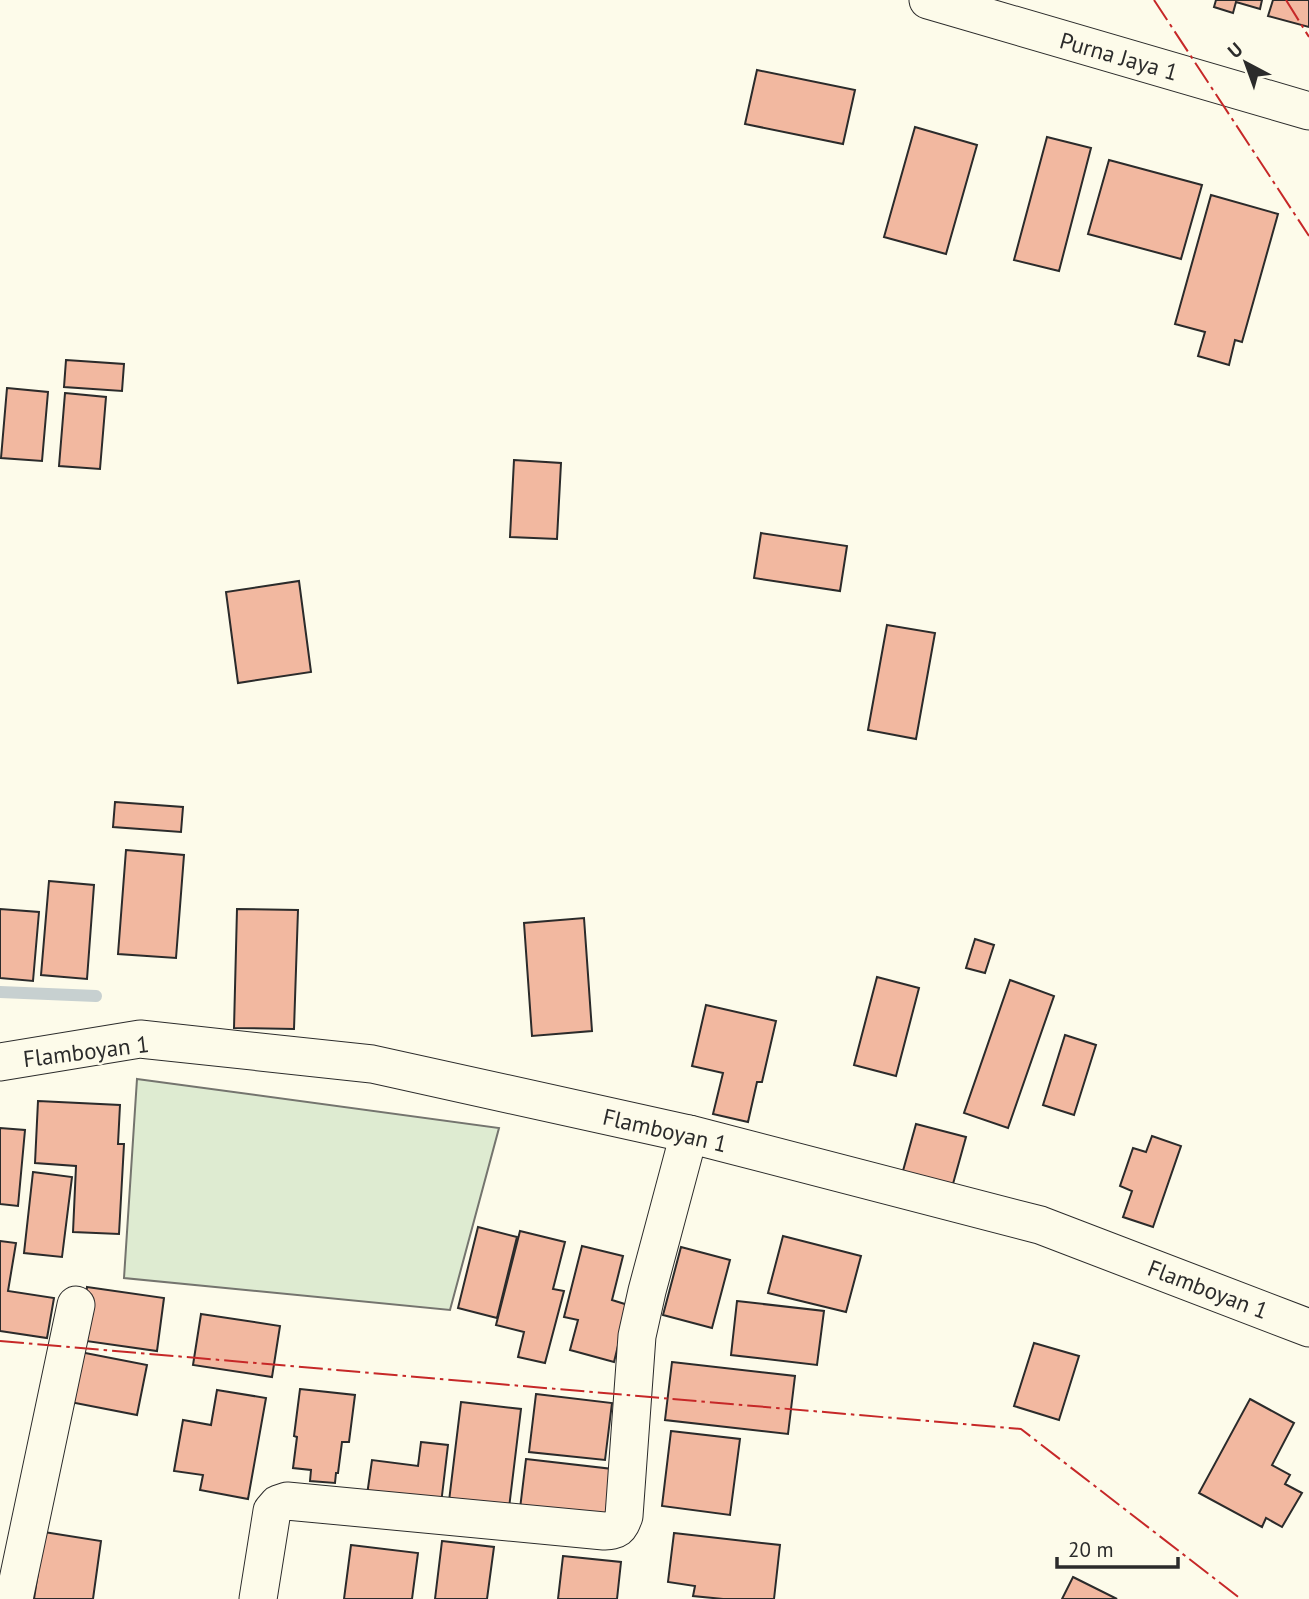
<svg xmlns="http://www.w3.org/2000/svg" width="1309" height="1599" viewBox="0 0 1309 1599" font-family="'PT Sans',sans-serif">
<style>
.green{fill:#deebd1;stroke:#74746e;stroke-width:2}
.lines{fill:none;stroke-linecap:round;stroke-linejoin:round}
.stream{stroke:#c7d0d0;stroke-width:12}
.building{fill:#f2b8a0;stroke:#2b2b2b;stroke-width:2}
.minor-casing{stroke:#2b2b2b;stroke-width:39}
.minor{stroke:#fdfbea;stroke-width:37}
.power{stroke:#c62828;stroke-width:2;stroke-dasharray:24 5 3.5 5;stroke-linecap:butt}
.labels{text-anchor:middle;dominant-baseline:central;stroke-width:5;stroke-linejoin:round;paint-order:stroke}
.street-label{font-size:23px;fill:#2b2b2b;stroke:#fdfbea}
</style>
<rect width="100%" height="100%" fill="#fdfbea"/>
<!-- green -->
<path class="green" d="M 137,1079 L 499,1128 L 450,1310 L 124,1278 Z"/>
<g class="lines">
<!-- stream -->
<path class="stream" d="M 0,992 L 96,996"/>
</g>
<!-- building -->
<g class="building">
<path d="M 1216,0 L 1262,0 L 1260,9 L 1236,2 L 1233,13 L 1214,7 Z"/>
<path d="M 1273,0 L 1309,0 L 1309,27 L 1268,16 Z"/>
<path d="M 757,70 L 855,90 L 843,144 L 745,124 Z"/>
<path d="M 915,127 L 977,145 L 946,254 L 884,237 Z"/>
<path d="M 1047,137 L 1091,148 L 1059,271 L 1014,260 Z"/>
<path d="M 1109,160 L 1202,185 L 1181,259 L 1088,234 Z"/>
<path d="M 1211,195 L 1278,214 L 1242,342 L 1235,340 L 1229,365 L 1198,356 L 1205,332 L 1175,324 Z"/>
<path d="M 66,360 L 124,364 L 122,391 L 64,387 Z"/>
<path d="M 7,388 L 48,392 L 42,461 L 1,458 Z"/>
<path d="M 65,393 L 106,397 L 100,469 L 59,466 Z"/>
<path d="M 514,460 L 561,463 L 557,539 L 510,537 Z"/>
<path d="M 761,533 L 847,546 L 840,591 L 754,578 Z"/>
<path d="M 299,581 L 311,672 L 238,683 L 226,592 Z"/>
<path d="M 887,625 L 935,633 L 916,739 L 868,730 Z"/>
<path d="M 115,802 L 183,807 L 181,832 L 113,827 Z"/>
<path d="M 126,850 L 184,855 L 176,958 L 118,954 Z"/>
<path d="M 49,881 L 94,885 L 87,979 L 41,975 Z"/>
<path d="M 0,909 L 39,912 L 33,981 L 0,978 Z"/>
<path d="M 237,909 L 298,910 L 294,1029 L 234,1028 Z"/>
<path d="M 584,918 L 592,1031 L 532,1036 L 524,923 Z"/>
<path d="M 975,939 L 994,945 L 985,973 L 966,968 Z"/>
<path d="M 877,977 L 919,988 L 896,1076 L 854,1065 Z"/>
<path d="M 1010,980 L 1054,996 L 1008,1128 L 964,1113 Z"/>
<path d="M 706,1005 L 776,1021 L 762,1082 L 757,1082 L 748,1122 L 713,1114 L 723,1073 L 692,1066 Z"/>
<path d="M 1065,1035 L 1096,1045 L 1074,1115 L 1043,1105 Z"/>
<path d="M 38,1101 L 120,1105 L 118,1144 L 124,1144 L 119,1234 L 73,1232 L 76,1166 L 35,1163 Z"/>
<path d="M 916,1124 L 966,1137 L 951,1191 L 901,1178 Z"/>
<path d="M 0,1128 L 25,1130 L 18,1206 L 0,1204 Z"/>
<path d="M 1152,1136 L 1181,1146 L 1153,1227 L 1123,1217 L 1132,1191 L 1120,1186 L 1133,1148 L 1146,1152 Z"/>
<path d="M 33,1172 L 72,1177 L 62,1257 L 24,1253 Z"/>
<path d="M 478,1227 L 517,1237 L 497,1318 L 458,1308 Z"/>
<path d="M 520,1231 L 565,1242 L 553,1289 L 564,1291 L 545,1363 L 518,1357 L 524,1332 L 496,1325 Z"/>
<path d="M 783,1236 L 861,1256 L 846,1312 L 768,1293 Z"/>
<path d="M 0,1241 L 16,1243 L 8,1291 L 54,1298 L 47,1338 L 0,1331 Z"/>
<path d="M 582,1246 L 623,1256 L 612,1300 L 628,1305 L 614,1362 L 570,1350 L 578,1320 L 564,1317 Z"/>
<path d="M 681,1247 L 730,1260 L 712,1328 L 663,1315 Z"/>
<path d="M 87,1287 L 164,1298 L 157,1351 L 79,1340 Z"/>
<path d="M 737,1301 L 824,1311 L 817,1365 L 731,1355 Z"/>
<path d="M 201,1314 L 280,1326 L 272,1377 L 193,1365 Z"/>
<path d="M 1034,1343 L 1079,1356 L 1059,1420 L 1014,1406 Z"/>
<path d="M 75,1351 L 147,1365 L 137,1415 L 65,1401 Z"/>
<path d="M 672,1362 L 795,1376 L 788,1434 L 665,1420 Z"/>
<path d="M 300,1389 L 355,1395 L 349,1442 L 342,1442 L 338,1473 L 336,1473 L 335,1483 L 310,1481 L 311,1470 L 293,1468 L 297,1437 L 294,1436 Z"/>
<path d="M 217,1390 L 266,1398 L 248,1499 L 200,1490 L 203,1475 L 174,1471 L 183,1420 L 211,1425 Z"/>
<path d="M 536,1394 L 612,1403 L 605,1460 L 529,1452 Z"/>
<path d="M 1250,1399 L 1294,1423 L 1272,1465 L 1290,1475 L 1285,1484 L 1302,1493 L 1282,1527 L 1266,1518 L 1262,1527 L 1199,1493 Z"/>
<path d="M 461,1402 L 521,1409 L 509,1508 L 449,1501 Z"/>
<path d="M 671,1431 L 740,1439 L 730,1515 L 662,1506 Z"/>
<path d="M 421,1442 L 448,1445 L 441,1504 L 367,1495 L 372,1460 L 418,1466 Z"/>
<path d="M 526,1459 L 621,1470 L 613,1528 L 519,1517 Z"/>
<path d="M 44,1532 L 101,1541 L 93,1599 L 34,1599 Z"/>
<path d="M 674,1533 L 780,1545 L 774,1599 L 723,1599 L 693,1596 L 695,1586 L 668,1582 Z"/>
<path d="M 442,1541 L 494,1547 L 487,1599 L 435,1599 Z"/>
<path d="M 351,1545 L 418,1553 L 412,1599 L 344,1599 Z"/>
<path d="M 563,1556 L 621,1562 L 617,1599 L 558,1599 Z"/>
<path d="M 1073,1577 L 1117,1599 L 1062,1599 Z"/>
</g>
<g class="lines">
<!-- minor casing -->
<g class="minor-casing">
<g id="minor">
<path d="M 928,0 L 1309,111"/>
<path d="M 0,1062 L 140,1039 L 372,1064 L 689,1134 L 1040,1225 L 1309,1328"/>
<path d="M 14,1599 L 76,1305"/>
<path d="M 258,1599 L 272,1511 L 278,1504 L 287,1501 L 604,1531 C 618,1530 619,1529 624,1516 L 637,1336 L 647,1291 L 689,1134"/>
</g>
</g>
<!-- minor -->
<use href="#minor" class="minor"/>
<!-- power -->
<g class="power">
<path d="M 1154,0 L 1309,236"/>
<path d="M 1286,0 L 1309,37"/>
<path d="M 0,1341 L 1021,1429 L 1241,1599"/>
</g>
</g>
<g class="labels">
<!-- street labels -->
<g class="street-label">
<text transform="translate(1119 56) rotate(16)">Purna Jaya 1</text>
<text transform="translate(86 1051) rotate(-7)">Flamboyan 1</text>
<text transform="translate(665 1130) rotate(13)">Flamboyan 1</text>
<text transform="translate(1208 1289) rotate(21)">Flamboyan 1</text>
</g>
</g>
<!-- north arrow -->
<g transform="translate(1246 63) rotate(319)" stroke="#fdfbea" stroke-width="5" paint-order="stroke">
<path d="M0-5L12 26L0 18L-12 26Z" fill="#2b2b2b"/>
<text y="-10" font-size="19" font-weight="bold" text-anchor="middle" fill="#2b2b2b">U</text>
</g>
<!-- scale -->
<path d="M1057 1557v10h121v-10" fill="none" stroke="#2b2b2b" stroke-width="3.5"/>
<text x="1068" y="1557" font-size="21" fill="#2b2b2b" stroke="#fdfbea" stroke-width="5" paint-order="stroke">20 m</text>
</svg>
